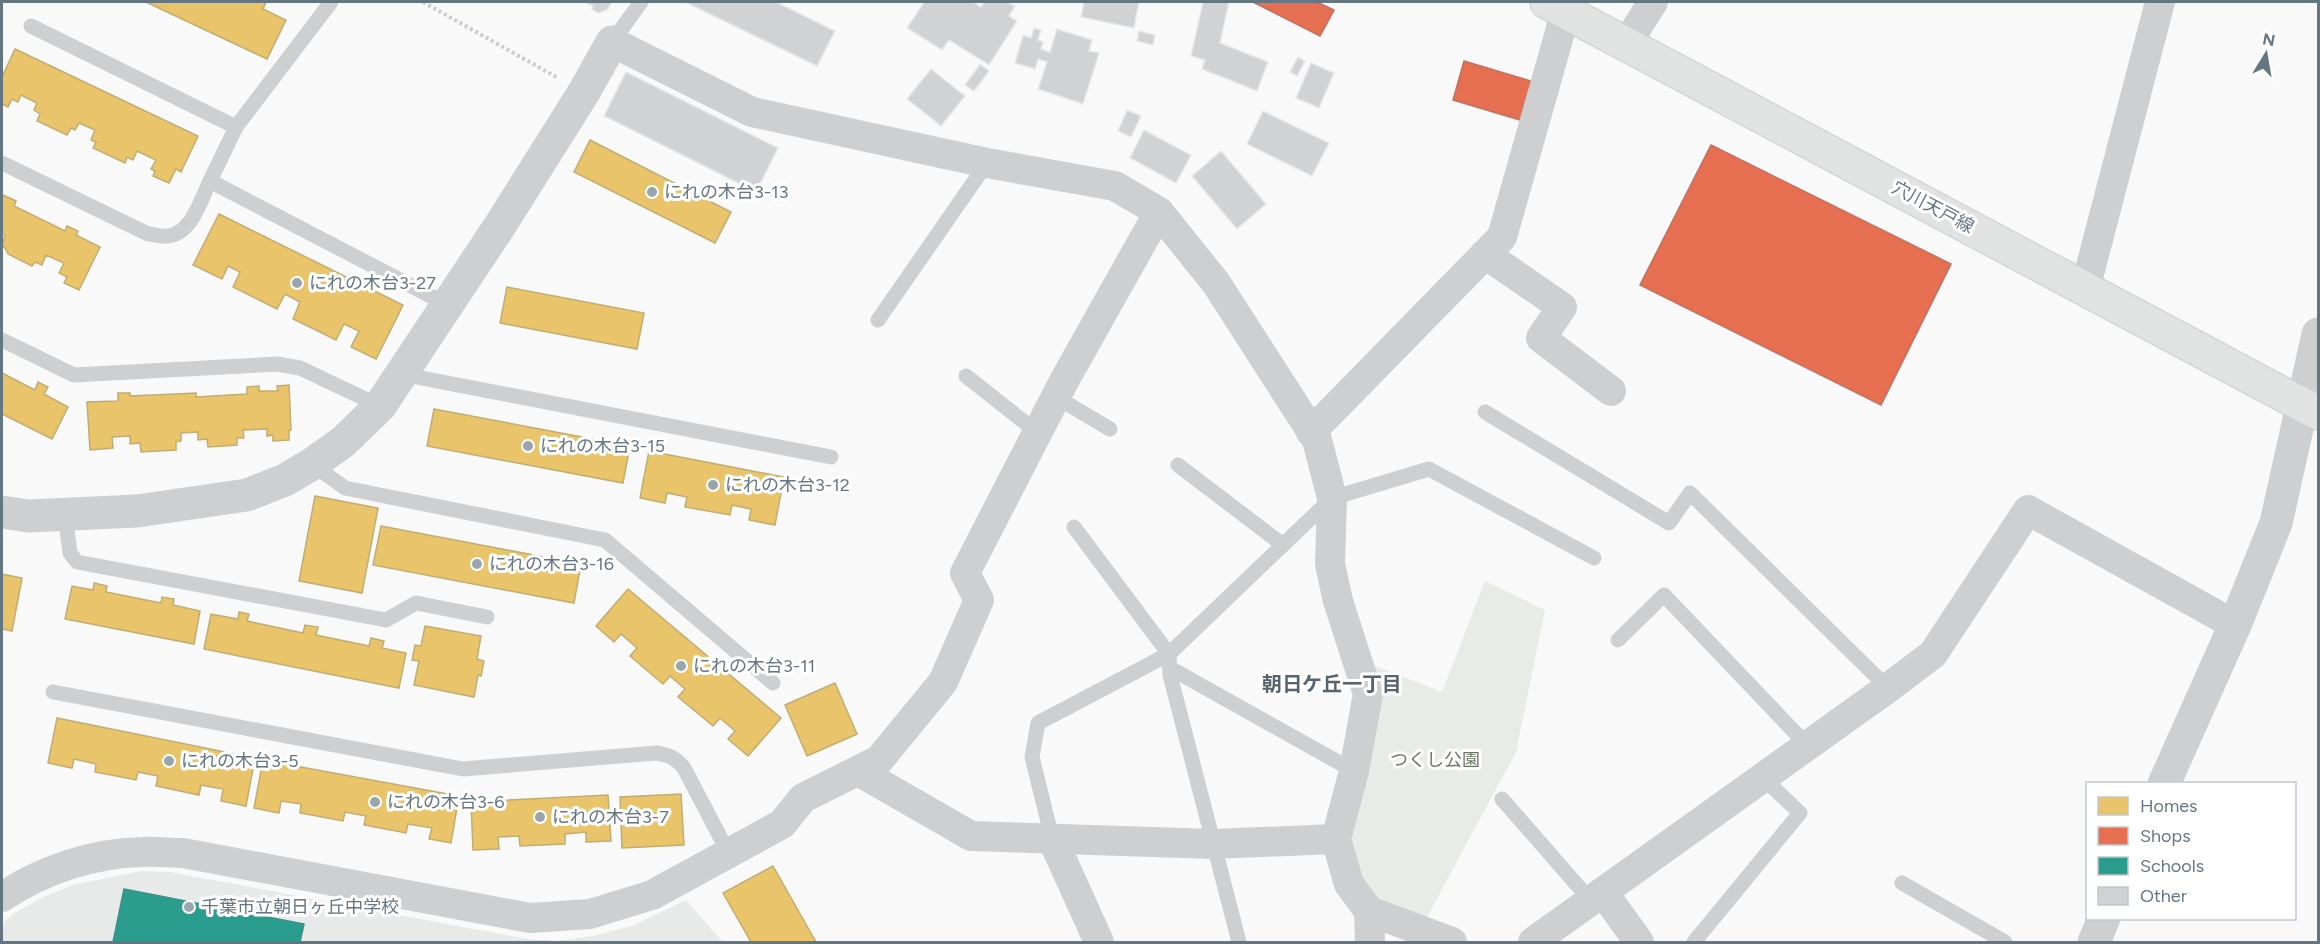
<svg xmlns="http://www.w3.org/2000/svg" width="2320" height="944" viewBox="0 0 2320 944" font-family="Figtree,'Noto Sans JP',sans-serif">
<style>
.built{fill:#e8e9e9}
.green{fill:#e8ebe6}
.homes{fill:#e9c46a;stroke:#c1ad72;stroke-width:1.5}
.shops{fill:#e76f51;stroke:#c07160;stroke-width:1.5}
.schools{fill:#2a9d8f;stroke:#3c918b;stroke-width:1.5}
.building{fill:#d0d2d3;stroke:#e8e8e8;stroke-width:1.5}
.lines{fill:none;stroke-linecap:round;stroke-linejoin:round}
.primary-casing{stroke:#d5d6d7;stroke-width:36}
.path{stroke:#cbcccd;stroke-width:4;stroke-dasharray:3 3;stroke-linecap:butt}
.service{stroke:#cecfd0;stroke-width:15}
.minor{stroke:#cecfd0;stroke-width:30}
.tertiary{stroke:#cecfd0;stroke-width:33}
.primary{stroke:#e1e2e2;stroke-width:33}
.poi-dot{fill:#99a4ac;stroke:#fff;stroke-width:2}
.labels{text-anchor:middle;dominant-baseline:central;stroke-width:6;stroke-linejoin:round;paint-order:stroke}
.poi-label{font-size:18px;fill:#657683;stroke:#fff;text-anchor:start}
.street-label{font-size:18px;fill:#657683;stroke:#fff}
.park-label{font-size:18px;fill:#687a64;stroke:#fff}
.neighbourhood-label{font-size:20px;font-weight:bold;fill:#57646e;stroke:#fff}
</style>
<rect width="100%" height="100%" fill="#f9f9f9"/>
<!-- built -->
<path class="built" d="M 141,871 L 170,872 L 528,939 L 558,941 L 592,936 L 632,926 L 686,900 L 723,942 L 2,942 L 2,924 L 13,914 L 41,898 L 73,885 Z"/>
<!-- green -->
<path class="green" d="M 1485,581 L 1545,610 L 1516,752 L 1426,919 L 1373,900 L 1346,843 L 1365,662 L 1442,692 Z"/>
<!-- homes -->
<g class="homes">
<path d="M 146,2 L 266,2 L 263,9 L 286,20 L 267,59 Z"/>
<path d="M 15,49 L 198,136 L 181,172 L 176,169 L 169,183 L 153,176 L 155,171 L 151,169 L 156,160 L 137,151 L 133,160 L 127,157 L 125,163 L 93,148 L 96,142 L 91,140 L 95,130 L 79,123 L 75,130 L 71,128 L 67,135 L 37,121 L 40,114 L 34,110 L 37,103 L 21,95 L 18,102 L 12,99 L 8,107 L 2,104 L 2,77 Z"/>
<path d="M 590,140 L 731,212 L 715,243 L 574,172 Z"/>
<path d="M 3,195 L 16,201 L 14,206 L 65,231 L 67,226 L 78,231 L 76,235 L 100,247 L 79,290 L 64,283 L 67,277 L 59,273 L 64,263 L 46,255 L 42,265 L 35,262 L 32,266 L 8,254 L 5,248 L 2,246 L 5,235 L 2,233 L 2,198 Z"/>
<path d="M 219,214 L 403,305 L 376,359 L 351,347 L 359,331 L 344,324 L 336,340 L 293,319 L 300,302 L 285,294 L 277,309 L 233,287 L 240,272 L 228,266 L 222,279 L 193,265 Z"/>
<path d="M 507,287 L 644,313 L 637,349 L 500,323 Z"/>
<path d="M 2,373 L 35,390 L 38,382 L 48,387 L 44,394 L 68,407 L 52,439 L 2,414 Z"/>
<path d="M 289,385 L 291,430 L 289,430 L 289,440 L 273,441 L 273,435 L 267,436 L 267,429 L 243,430 L 244,438 L 237,438 L 237,445 L 208,447 L 207,439 L 198,440 L 198,432 L 181,433 L 181,441 L 176,442 L 176,450 L 141,452 L 140,443 L 130,444 L 130,436 L 112,437 L 113,448 L 90,450 L 87,402 L 118,401 L 118,393 L 130,393 L 130,396 L 196,393 L 196,397 L 247,394 L 247,387 L 259,386 L 259,391 L 278,391 L 277,386 Z"/>
<path d="M 434,409 L 630,446 L 623,483 L 427,446 Z"/>
<path d="M 649,451 L 784,477 L 775,525 L 749,520 L 751,509 L 732,505 L 730,515 L 685,507 L 687,497 L 667,493 L 665,503 L 640,498 Z"/>
<path d="M 315,496 L 378,508 L 362,593 L 299,581 Z"/>
<path d="M 381,526 L 581,564 L 574,603 L 373,565 Z"/>
<path d="M 2,574 L 22,578 L 12,631 L 2,629 Z"/>
<path d="M 94,583 L 107,586 L 106,592 L 161,603 L 162,597 L 174,599 L 173,605 L 200,611 L 194,644 L 65,619 L 72,586 L 93,590 Z"/>
<path d="M 628,589 L 781,718 L 748,756 L 728,739 L 735,731 L 720,718 L 713,726 L 678,697 L 685,689 L 670,676 L 663,684 L 630,656 L 637,648 L 621,634 L 614,642 L 596,626 Z"/>
<path d="M 239,612 L 249,614 L 247,621 L 303,633 L 305,625 L 318,627 L 316,635 L 369,646 L 371,638 L 384,641 L 382,648 L 406,653 L 399,688 L 204,649 L 211,614 L 238,619 Z"/>
<path d="M 425,626 L 481,636 L 477,659 L 484,661 L 481,676 L 478,675 L 474,697 L 414,685 L 419,661 L 412,660 L 415,645 L 421,646 Z"/>
<path d="M 835,683 L 857,734 L 807,756 L 785,705 Z"/>
<path d="M 57,718 L 255,758 L 246,806 L 221,801 L 223,789 L 201,785 L 199,795 L 156,786 L 158,776 L 138,772 L 136,780 L 95,772 L 96,764 L 74,759 L 72,768 L 48,763 Z"/>
<path d="M 263,760 L 459,796 L 451,843 L 429,839 L 432,828 L 408,824 L 406,833 L 364,825 L 366,816 L 345,812 L 343,821 L 300,813 L 301,804 L 281,801 L 279,813 L 254,808 Z"/>
<path d="M 681,794 L 684,845 L 622,848 L 620,797 Z"/>
<path d="M 608,795 L 611,841 L 586,842 L 586,832 L 565,834 L 565,844 L 520,846 L 519,836 L 498,837 L 499,849 L 473,850 L 471,802 Z"/>
<path d="M 773,866 L 816,942 L 751,942 L 723,893 Z"/>
</g>
<!-- shops -->
<g class="shops">
<path d="M 1253,2 L 1317,2 L 1334,10 L 1320,36 Z"/>
<path d="M 1464,61 L 1531,81 L 1520,120 L 1453,100 Z"/>
<path d="M 1711,145 L 1951,264 L 1881,405 L 1640,285 Z"/>
</g>
<!-- schools -->
<path class="schools" d="M 124,889 L 304,924 L 300,942 L 113,942 Z"/>
<!-- building -->
<g class="building">
<path d="M 584,2 L 612,2 L 607,10 L 598,13 L 592,9 L 593,6 Z"/>
<path d="M 685,2 L 776,2 L 835,31 L 817,66 Z"/>
<path d="M 924,2 L 973,2 L 981,7 L 984,2 L 1007,2 L 1015,6 L 1009,16 L 1017,21 L 989,65 L 949,40 L 942,50 L 907,28 Z"/>
<path d="M 1084,2 L 1139,2 L 1134,28 L 1081,17 Z"/>
<path d="M 1203,2 L 1229,2 L 1220,43 L 1268,62 L 1257,91 L 1202,69 L 1205,60 L 1191,56 Z"/>
<path d="M 1034,28 L 1041,30 L 1038,40 L 1043,42 L 1041,49 L 1050,52 L 1057,29 L 1092,40 L 1089,51 L 1099,53 L 1083,104 L 1038,89 L 1047,62 L 1038,59 L 1035,69 L 1015,63 L 1023,35 L 1031,38 Z"/>
<path d="M 1139,31 L 1155,35 L 1153,45 L 1137,41 Z"/>
<path d="M 1298,57 L 1305,61 L 1297,76 L 1290,72 Z"/>
<path d="M 1311,63 L 1334,73 L 1319,108 L 1296,98 Z"/>
<path d="M 980,64 L 989,71 L 974,91 L 965,85 Z"/>
<path d="M 931,69 L 965,96 L 941,126 L 907,99 Z"/>
<path d="M 626,72 L 778,148 L 756,192 L 604,116 Z"/>
<path d="M 1127,110 L 1141,116 L 1131,137 L 1118,131 Z"/>
<path d="M 1263,111 L 1329,143 L 1312,176 L 1247,144 Z"/>
<path d="M 1144,130 L 1191,155 L 1176,183 L 1130,158 Z"/>
<path d="M 1221,151 L 1266,204 L 1237,229 L 1192,176 Z"/>
</g>
<g class="lines">
<!-- primary casing -->
<g class="primary-casing">
<path id="primary" d="M 1547,2 L 2318,413"/>
</g>
<!-- path -->
<path class="path" d="M 423,2 L 558,78"/>
<!-- service -->
<g class="service">
<path d="M 331,2 L 236,127 L 210,181 L 446,304"/>
<path d="M 31,26 L 236,127"/>
<path d="M 612,42 L 641,2"/>
<path d="M 2,163 L 148,234 C 153,234 161,237 167,236 C 192,234 201,199 210,181"/>
<path d="M 878,320 L 987,163"/>
<path d="M 2,340 L 74,375 L 277,364 L 300,368 L 380,406"/>
<path d="M 401,374 L 831,457"/>
<path d="M 966,376 L 1037,432"/>
<path d="M 1056,397 L 1110,429"/>
<path d="M 1485,412 L 1669,523 L 1690,493 L 1888,688"/>
<path d="M 312,464 L 345,488 L 605,540 L 773,683"/>
<path d="M 1178,465 L 1283,545"/>
<path d="M 65,514 L 70,553 L 77,562 L 386,620 L 416,603 L 487,617"/>
<path d="M 1074,527 L 1169,654 L 1170,675 L 1239,942"/>
<path d="M 1618,640 L 1664,595 L 1808,746"/>
<path d="M 1170,668 L 1354,771"/>
<path d="M 53,692 L 463,769 L 656,753 C 669,755 676,758 684,768 L 729,854"/>
<path d="M 1502,799 L 1591,901"/>
<path d="M 1052,838 L 1032,757 L 1038,723 L 1169,654 L 1332,498 L 1429,469 L 1594,558"/>
<path d="M 1902,883 L 2005,942"/>
<path d="M 1694,942 L 1800,813 L 1763,778"/>
</g>
<!-- minor -->
<g class="minor">
<path d="M 612,42 L 752,112 L 987,163 L 1115,186 L 1159,212 L 1216,283 L 1317,440 L 1332,498 L 1330,564 L 1338,601 L 1368,694 L 1354,771 L 1336,839 L 1349,884 L 1369,911 L 1452,942"/>
<path d="M 1627,43 L 1653,2"/>
<path d="M 1485,254 L 1562,307 L 1541,338 L 1611,391"/>
<path d="M 2085,289 L 2160,2"/>
<path d="M 1311,432 L 1502,237 L 1566,11"/>
<path d="M 858,771 L 971,836 L 1213,844 L 1336,839"/>
<path d="M 1052,838 L 1099,942"/>
<path d="M 1603,892 L 1639,942"/>
<path d="M 2,897 C 42,870 93,853 142,852 C 155,851 170,853 183,853 L 530,918 L 590,914 L 652,895 L 782,824 L 803,798 L 879,760 L 943,682 L 979,600 L 965,573 L 1064,381 L 1159,212"/>
<path d="M 1369,911 L 1370,942"/>
<path d="M 1533,942 L 1888,688 L 1933,654 L 2028,510 L 2235,625"/>
</g>
<!-- tertiary -->
<g class="tertiary">
<path d="M 2,512 L 29,516 L 137,511 L 247,495 L 285,480 L 312,464 L 343,442 L 380,406 L 501,224 L 584,92 L 612,42"/>
<path d="M 2164,784 L 2235,625 L 2276,523 L 2318,334"/>
<path d="M 2094,942 L 2104,918"/>
</g>
<!-- primary -->
<use href="#primary" class="primary"/>
</g>
<!-- markers -->
<g class="poi-dot">
<circle cx="652" cy="192" r="6"/>
<circle cx="297" cy="283" r="6"/>
<circle cx="528" cy="446" r="6"/>
<circle cx="713" cy="485" r="6"/>
<circle cx="477" cy="564" r="6"/>
<circle cx="681" cy="666" r="6"/>
<circle cx="169" cy="761" r="6"/>
<circle cx="375" cy="802" r="6"/>
<circle cx="540" cy="817" r="6"/>
<circle cx="189" cy="907" r="6"/>
</g>
<g class="labels">
<!-- poi labels -->
<g class="poi-label">
<text x="664" y="192">にれの木台3-13</text>
<text x="309" y="283">にれの木台3-27</text>
<text x="540" y="446">にれの木台3-15</text>
<text x="725" y="485">にれの木台3-12</text>
<text x="489" y="564">にれの木台3-16</text>
<text x="693" y="666">にれの木台3-11</text>
<text x="181" y="761">にれの木台3-5</text>
<text x="387" y="802">にれの木台3-6</text>
<text x="552" y="817">にれの木台3-7</text>
<text x="201" y="907">千葉市立朝日ヶ丘中学校</text>
</g>
<!-- street labels -->
<g class="street-label">
<text transform="translate(1933 207) rotate(28)">穴川天戸線</text>
</g>
<!-- park labels -->
<g class="park-label">
<text x="1435" y="760">つくし公園</text>
</g>
<!-- neighbourhood labels -->
<g class="neighbourhood-label">
<text x="1332" y="684">朝日ケ丘一丁目</text>
</g>
</g>
<!-- border -->
<rect width="2320" height="944" fill="none" stroke="#657683" stroke-width="6"/>
<!-- legend -->
<rect x="2086" y="782" width="210" height="138" fill="#ffffff" stroke="#c1c8cd" stroke-width="1.5"/>
<rect x="2098" y="797" width="30" height="18" fill="#e9c46a" stroke="#c1c8cd" stroke-width="1.5"/>
<text x="2140" y="812" font-size="18" fill="#657683">Homes</text>
<rect x="2098" y="827" width="30" height="18" fill="#e76f51" stroke="#c1c8cd" stroke-width="1.5"/>
<text x="2140" y="842" font-size="18" fill="#657683">Shops</text>
<rect x="2098" y="857" width="30" height="18" fill="#2a9d8f" stroke="#c1c8cd" stroke-width="1.5"/>
<text x="2140" y="872" font-size="18" fill="#657683">Schools</text>
<rect x="2098" y="887" width="30" height="18" fill="#d0d2d3" stroke="#c1c8cd" stroke-width="1.5"/>
<text x="2140" y="902" font-size="18" fill="#657683">Other</text>
<!-- north arrow -->
<g transform="translate(2266 54) rotate(11)" stroke="#ffffff" stroke-width="4.5" paint-order="stroke">
<path d="M0-4.5L10 22L0 15L-10 22Z" fill="#657683"/>
<text y="-9" font-size="16" font-weight="bold" text-anchor="middle" fill="#657683">N</text>
</g>
</svg>
